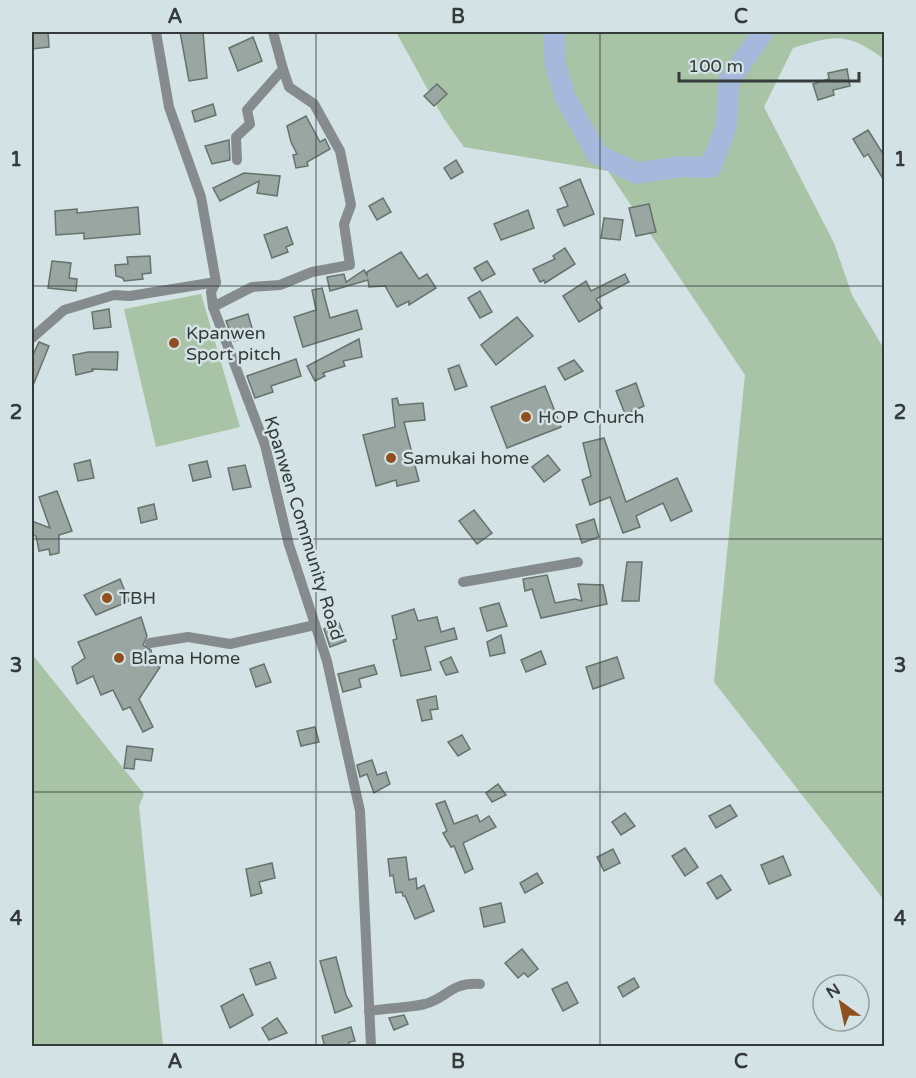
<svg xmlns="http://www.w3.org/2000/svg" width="916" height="1078" viewBox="0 0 916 1078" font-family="'Varela Round',sans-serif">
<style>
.green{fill:#a9c3a7}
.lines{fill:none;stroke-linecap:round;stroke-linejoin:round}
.river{stroke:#a6b9dc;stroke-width:21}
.building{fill:#99a6a1;stroke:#65726d;stroke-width:1.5}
.street{stroke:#868b8e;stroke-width:10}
.grid{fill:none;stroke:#353b3b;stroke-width:1.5;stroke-opacity:0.55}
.poi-dot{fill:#914f1d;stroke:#d3e2e4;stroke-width:2}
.labels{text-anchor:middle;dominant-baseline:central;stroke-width:5;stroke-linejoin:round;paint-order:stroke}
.poi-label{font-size:18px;fill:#353b3b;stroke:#d3e2e4;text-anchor:start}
.street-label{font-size:18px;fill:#353b3b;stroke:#d3e2e4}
.neatline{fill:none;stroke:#353b3b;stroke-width:2}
.grid-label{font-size:20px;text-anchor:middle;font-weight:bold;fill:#353b3b}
</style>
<rect width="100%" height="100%" fill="#d3e2e4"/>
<!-- green -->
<g class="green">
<path d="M 396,32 L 884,32 L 884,59 C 846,32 836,35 793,48 L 764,107 L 834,243 L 852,295 L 884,349 L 884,900 L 714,682 L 745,375 L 608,171 L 464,147 L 444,119 Z"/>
<path d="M 201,294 L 240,427 L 156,447 L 124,309 Z"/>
<path d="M 32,654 L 144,794 L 139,806 L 163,1046 L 32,1046 Z"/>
</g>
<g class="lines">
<!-- river -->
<path class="river" d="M 554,32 L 555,63 L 565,97 L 597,154 L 636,173 L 679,167 L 711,167 L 726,127 L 729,81 L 763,32"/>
</g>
<!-- building -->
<g class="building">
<path d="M 32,32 L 48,32 L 49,47 L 32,49 Z"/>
<path d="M 180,32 L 203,32 L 207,78 L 189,81 Z"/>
<path d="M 253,37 L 262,61 L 238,71 L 229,48 Z"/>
<path d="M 847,69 L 850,86 L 833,90 L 834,95 L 818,100 L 813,84 L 829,79 L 828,73 Z"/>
<path d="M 437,84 L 447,94 L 434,106 L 424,96 Z"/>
<path d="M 213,104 L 216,115 L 195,122 L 192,111 Z"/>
<path d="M 306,116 L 320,142 L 325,139 L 330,149 L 307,162 L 308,166 L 296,168 L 293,155 L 297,154 L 291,142 L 287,126 Z"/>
<path d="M 868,130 L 885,157 L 885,182 L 868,154 L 864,157 L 853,139 Z"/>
<path d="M 229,140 L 230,160 L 212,164 L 205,146 Z"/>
<path d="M 456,160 L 463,172 L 451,179 L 444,168 Z"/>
<path d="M 244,173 L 280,176 L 277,196 L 257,193 L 259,181 L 220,201 L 213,188 Z"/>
<path d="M 580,179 L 594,214 L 564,226 L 557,210 L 568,206 L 560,188 Z"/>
<path d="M 383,198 L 391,212 L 377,220 L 369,206 Z"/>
<path d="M 649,204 L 656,232 L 636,236 L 629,208 Z"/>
<path d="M 138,207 L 140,234 L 84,239 L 84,233 L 56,235 L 55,211 L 77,209 L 77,213 Z"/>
<path d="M 528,210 L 534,228 L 501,240 L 494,224 Z"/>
<path d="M 604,218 L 623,220 L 620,240 L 601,238 Z"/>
<path d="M 287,227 L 293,244 L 286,247 L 288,252 L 272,258 L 264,235 Z"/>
<path d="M 565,248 L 575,264 L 545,283 L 544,280 L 540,282 L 533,269 L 555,259 L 553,256 Z"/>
<path d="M 401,252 L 419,279 L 427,274 L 436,288 L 409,305 L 409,301 L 397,307 L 385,286 L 369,287 L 368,280 L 330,291 L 327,277 L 344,274 L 346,282 L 364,270 L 367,275 L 367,272 Z"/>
<path d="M 150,256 L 151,273 L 142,274 L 143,279 L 124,281 L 123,278 L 116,276 L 115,265 L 128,264 L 127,257 Z"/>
<path d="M 52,261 L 71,263 L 69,278 L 77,279 L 76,291 L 48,288 Z"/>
<path d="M 487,261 L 495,274 L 482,281 L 474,268 Z"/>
<path d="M 625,274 L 629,282 L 596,299 L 602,308 L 579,322 L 563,296 L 586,281 L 591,291 Z"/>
<path d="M 322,288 L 330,318 L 357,310 L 362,329 L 303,347 L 294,317 L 316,310 L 312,290 Z"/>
<path d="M 480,291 L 492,312 L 480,318 L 468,298 Z"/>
<path d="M 109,309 L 111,327 L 94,329 L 92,312 Z"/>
<path d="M 248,314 L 254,335 L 234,341 L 226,321 Z"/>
<path d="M 517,317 L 533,336 L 496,365 L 481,345 Z"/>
<path d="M 359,339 L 362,357 L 343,361 L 345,366 L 323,373 L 325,376 L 315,381 L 307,366 Z"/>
<path d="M 39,342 L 49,346 L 32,388 L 32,357 Z"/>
<path d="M 88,352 L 118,352 L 117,370 L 92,369 L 93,371 L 76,375 L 73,355 Z"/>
<path d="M 296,359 L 301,376 L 271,386 L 273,392 L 255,398 L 247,376 Z"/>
<path d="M 574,360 L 583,371 L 565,380 L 558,368 Z"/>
<path d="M 459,365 L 467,386 L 455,390 L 448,369 Z"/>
<path d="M 636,383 L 644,406 L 625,414 L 616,391 Z"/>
<path d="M 545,386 L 561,427 L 507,448 L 491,407 Z"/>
<path d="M 397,398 L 399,405 L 423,403 L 425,420 L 404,422 L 419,481 L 397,486 L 396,480 L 376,486 L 363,435 L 395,427 L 392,399 Z"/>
<path d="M 604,438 L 626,502 L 677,478 L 692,511 L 671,521 L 663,503 L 636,516 L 640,527 L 623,533 L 610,497 L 590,505 L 582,480 L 591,476 L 583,443 Z"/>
<path d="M 548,455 L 560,470 L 544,482 L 532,467 Z"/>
<path d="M 90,460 L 94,478 L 78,481 L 74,464 Z"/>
<path d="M 207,461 L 211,477 L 193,481 L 189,465 Z"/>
<path d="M 245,465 L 251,487 L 233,490 L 228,468 Z"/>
<path d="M 57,491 L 72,531 L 59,535 L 59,553 L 50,555 L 49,549 L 39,551 L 36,536 L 32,535 L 32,521 L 50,528 L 39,497 Z"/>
<path d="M 154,504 L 157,519 L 141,523 L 138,508 Z"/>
<path d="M 474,510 L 492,533 L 477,544 L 459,521 Z"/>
<path d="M 594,519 L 599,537 L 582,543 L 576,525 Z"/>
<path d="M 627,562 L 642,562 L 639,601 L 622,601 Z"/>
<path d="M 547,575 L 555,603 L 575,599 L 582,601 L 578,584 L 603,585 L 607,604 L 541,618 L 532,589 L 525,591 L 523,579 Z"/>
<path d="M 120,579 L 129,601 L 96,615 L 84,595 Z"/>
<path d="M 499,603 L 507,626 L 487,631 L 480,608 Z"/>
<path d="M 414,609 L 418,621 L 437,617 L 441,632 L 454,628 L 457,639 L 425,647 L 431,670 L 401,676 L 393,640 L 397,639 L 392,616 Z"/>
<path d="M 141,617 L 147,636 L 143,645 L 151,650 L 154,664 L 160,667 L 139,699 L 153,727 L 143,732 L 130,707 L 123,710 L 113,690 L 101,695 L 93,676 L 77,684 L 72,667 L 85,658 L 78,642 Z"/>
<path d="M 339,623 L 346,641 L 330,647 L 324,629 Z"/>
<path d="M 501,635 L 505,653 L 490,656 L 487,642 Z"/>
<path d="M 541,651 L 546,664 L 526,672 L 521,660 Z"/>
<path d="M 451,657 L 458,672 L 446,675 L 440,662 Z"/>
<path d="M 617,657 L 624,678 L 593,689 L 586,667 Z"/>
<path d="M 264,664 L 271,682 L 256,687 L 250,669 Z"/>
<path d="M 374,665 L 377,674 L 359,679 L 361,687 L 343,692 L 338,674 Z"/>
<path d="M 436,696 L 438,709 L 430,710 L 432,719 L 422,721 L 417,700 Z"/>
<path d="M 315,727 L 319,742 L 301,746 L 297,731 Z"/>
<path d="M 462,735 L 470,749 L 458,756 L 448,742 Z"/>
<path d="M 127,746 L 153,749 L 151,761 L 135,759 L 134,769 L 124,768 Z"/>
<path d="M 372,760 L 377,775 L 386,772 L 390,784 L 374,793 L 367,774 L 360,777 L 357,765 Z"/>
<path d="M 498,784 L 506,795 L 492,802 L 486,793 Z"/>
<path d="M 445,801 L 454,824 L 477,815 L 480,822 L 489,816 L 496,827 L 463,843 L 473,869 L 465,873 L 454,846 L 451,847 L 443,833 L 447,831 L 436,804 Z"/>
<path d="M 730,805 L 737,816 L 716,828 L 709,816 Z"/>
<path d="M 625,813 L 635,826 L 621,835 L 612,822 Z"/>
<path d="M 685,848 L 698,867 L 685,876 L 672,856 Z"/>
<path d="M 613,849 L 620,863 L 604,871 L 597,857 Z"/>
<path d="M 783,856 L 791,875 L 769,884 L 761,865 Z"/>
<path d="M 406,857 L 409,880 L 416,878 L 417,889 L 424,885 L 434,911 L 415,919 L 405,896 L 403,896 L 402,892 L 396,893 L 393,875 L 390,876 L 388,859 Z"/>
<path d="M 272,863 L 275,878 L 259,882 L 262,893 L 251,896 L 246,869 Z"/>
<path d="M 537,873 L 543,883 L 525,893 L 520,883 Z"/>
<path d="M 721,875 L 731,890 L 717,899 L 707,883 Z"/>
<path d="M 501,903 L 505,922 L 484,927 L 480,908 Z"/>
<path d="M 522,949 L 538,969 L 528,977 L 524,973 L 518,978 L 505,963 Z"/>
<path d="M 336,957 L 346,995 L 352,1006 L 335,1013 L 320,961 Z"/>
<path d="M 270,962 L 276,978 L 256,985 L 250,969 Z"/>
<path d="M 634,978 L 639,987 L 623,997 L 618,987 Z"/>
<path d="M 567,982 L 578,1003 L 563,1011 L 552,989 Z"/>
<path d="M 243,994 L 253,1015 L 230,1028 L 221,1006 Z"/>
<path d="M 404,1015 L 408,1024 L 394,1030 L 389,1018 Z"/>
<path d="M 277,1018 L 287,1033 L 269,1040 L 262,1028 Z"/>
<path d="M 351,1027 L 355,1041 L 349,1042 L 350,1047 L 325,1047 L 322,1036 Z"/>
</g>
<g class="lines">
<!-- street -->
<g class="street">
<path d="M 156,32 L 169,107 L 201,197 L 216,282 L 211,292 L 213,307 L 265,445 L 289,545 L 327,661 L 360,811 L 371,1046"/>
<path d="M 237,160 L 236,137 L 250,124 L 247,110 L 283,69 L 273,32"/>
<path d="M 213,307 L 252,287 L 280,285 L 312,272 L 350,265 L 344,224 L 351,205 L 340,151 L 314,104 L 289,87 L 283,69"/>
<path d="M 32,338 L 64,310 L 114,295 L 130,296 L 216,282"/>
<path d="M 463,582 L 578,562"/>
<path d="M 150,643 L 188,637 L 230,644 L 315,625"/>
<path d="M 369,1011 C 387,1008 407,1008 425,1004 C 448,998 450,982 480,984"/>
</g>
</g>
<!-- grid -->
<path class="grid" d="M 316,32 L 316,1046M 600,32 L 600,1046M 32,286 L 884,286M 32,539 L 884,539M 32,792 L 884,792"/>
<!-- markers -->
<g class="poi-dot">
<circle cx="174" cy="343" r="6"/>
<circle cx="526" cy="417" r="6"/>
<circle cx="391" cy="458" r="6"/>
<circle cx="107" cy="598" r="6"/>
<circle cx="119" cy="658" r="6"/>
</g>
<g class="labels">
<!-- poi labels -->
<g class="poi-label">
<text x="186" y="333">Kpanwen<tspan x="186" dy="21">Sport pitch</tspan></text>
<text x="538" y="417">HOP Church</text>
<text x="403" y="458">Samukai home</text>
<text x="119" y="598">TBH</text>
<text x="131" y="658">Blama Home</text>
</g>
<!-- street labels -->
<g class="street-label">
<text transform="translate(304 528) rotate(73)">Kpanwen Community Road</text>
</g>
</g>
<!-- border -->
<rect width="916" height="1078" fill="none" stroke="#d3e2e4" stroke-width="66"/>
<!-- north arrow -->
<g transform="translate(841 1003) rotate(327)"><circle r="28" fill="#d3e2e4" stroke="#949fa0" stroke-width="1.5"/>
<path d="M0-4.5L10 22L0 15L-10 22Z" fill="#914f1d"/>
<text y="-9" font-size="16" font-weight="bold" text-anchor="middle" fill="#353b3b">N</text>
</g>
<!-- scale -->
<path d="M679 72v9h180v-9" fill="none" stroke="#353b3b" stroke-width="3"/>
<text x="688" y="72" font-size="18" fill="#353b3b" stroke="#d3e2e4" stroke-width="4.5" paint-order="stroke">100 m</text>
<rect x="33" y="33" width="850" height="1012" class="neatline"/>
<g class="grid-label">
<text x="175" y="23">A</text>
<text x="458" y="23">B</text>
<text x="741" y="23">C</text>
<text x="16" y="166">1</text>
<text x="900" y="166">1</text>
<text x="16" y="419">2</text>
<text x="900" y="419">2</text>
<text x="16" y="672">3</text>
<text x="900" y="672">3</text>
<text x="16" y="925">4</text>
<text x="900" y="925">4</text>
<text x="175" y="1068">A</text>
<text x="458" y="1068">B</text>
<text x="741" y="1068">C</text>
</g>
</svg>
